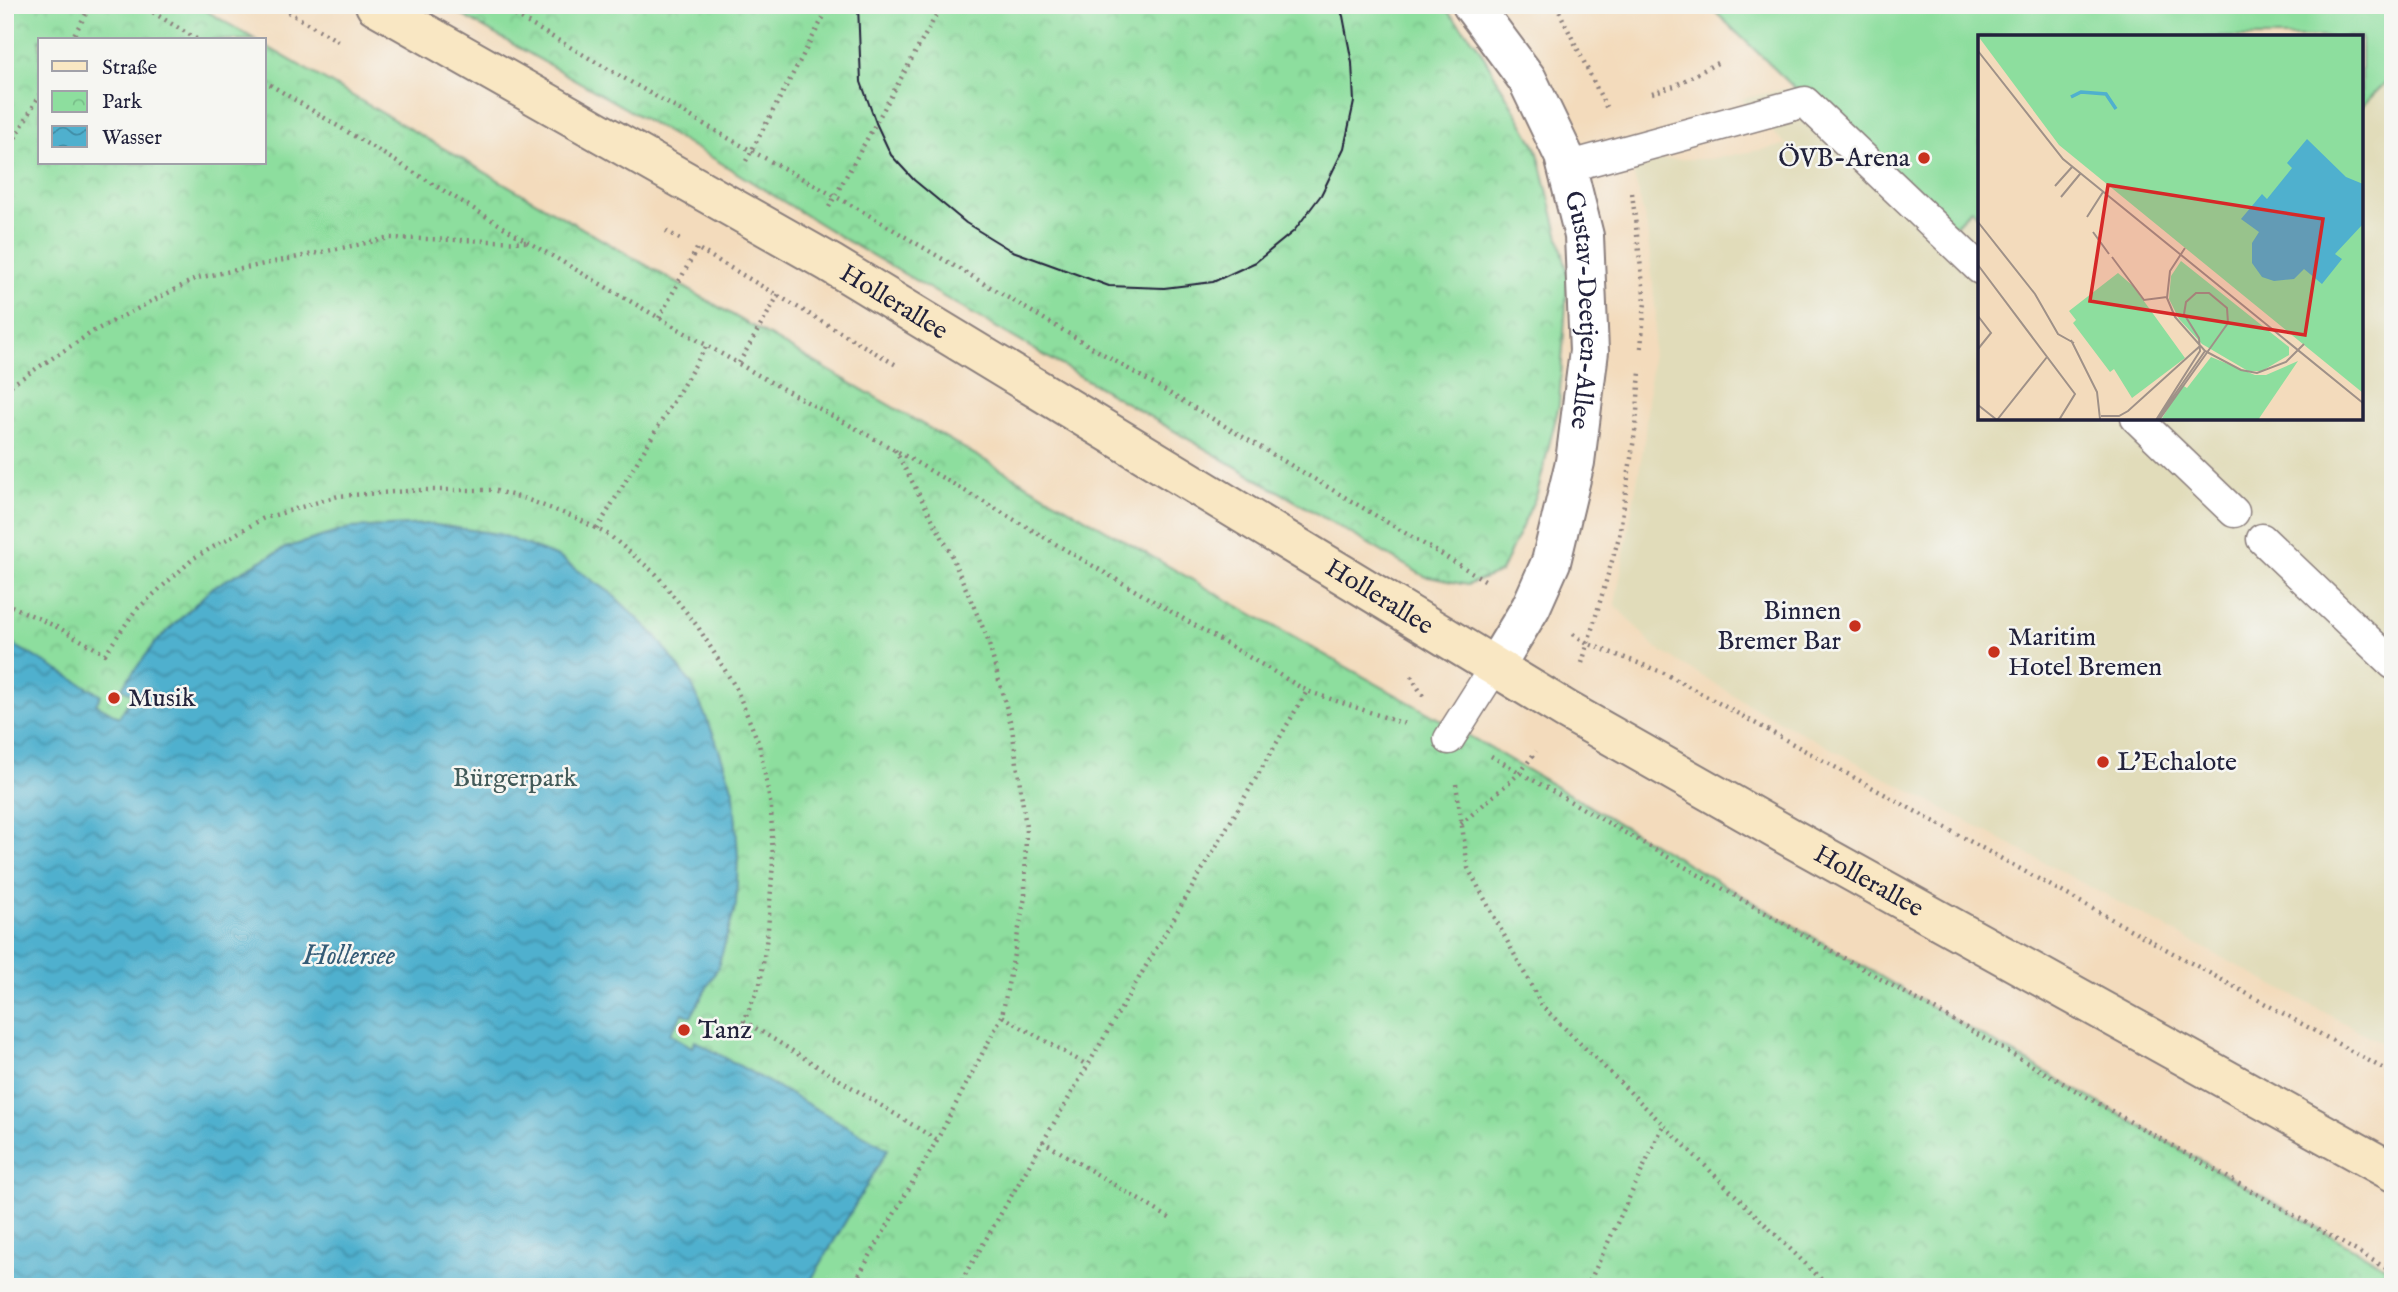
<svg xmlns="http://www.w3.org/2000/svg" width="2398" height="1292" viewBox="0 0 2398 1292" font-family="'IM FELL English',serif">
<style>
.built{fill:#e1dcba;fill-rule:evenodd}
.park{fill:url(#park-crowns);stroke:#58806c;stroke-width:2}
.pitch{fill:#8dde9e;stroke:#58806c;stroke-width:2}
.water{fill:url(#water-waves);stroke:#386984;stroke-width:2}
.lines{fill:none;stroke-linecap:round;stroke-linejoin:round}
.service-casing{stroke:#8a7e7c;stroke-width:33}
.minor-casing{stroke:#8a7e7c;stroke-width:42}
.secondary-casing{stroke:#8a7e7c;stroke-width:42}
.path{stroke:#8a7e7c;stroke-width:4.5;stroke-dasharray:2 5;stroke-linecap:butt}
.service{stroke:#fff;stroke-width:30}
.minor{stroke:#fff;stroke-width:38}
.secondary{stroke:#f9e7c3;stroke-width:38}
.tram{stroke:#22223b;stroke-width:2}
.poi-dot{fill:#c8321e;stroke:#f6f6f2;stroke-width:2.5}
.labels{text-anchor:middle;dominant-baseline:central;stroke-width:5;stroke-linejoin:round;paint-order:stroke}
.poi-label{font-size:26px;fill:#22223b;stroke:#f6f6f2;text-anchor:start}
.street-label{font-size:26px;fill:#22223b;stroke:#f6f6f2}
.park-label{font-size:26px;fill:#425a59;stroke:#f6f6f2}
.water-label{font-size:28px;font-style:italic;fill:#345b76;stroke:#f6f6f2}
.inset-river{fill:none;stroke:#4fb0ce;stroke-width:3.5}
.inset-road{fill:none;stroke:#9f9188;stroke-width:2}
.view{fill:#d62828;fill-opacity:0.15;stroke:#d62828;stroke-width:3.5}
.inset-edge{fill:none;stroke:#22223b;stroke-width:3.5}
</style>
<defs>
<pattern id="park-crowns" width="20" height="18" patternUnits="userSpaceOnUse" patternTransform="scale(1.75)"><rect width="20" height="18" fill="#8dde9e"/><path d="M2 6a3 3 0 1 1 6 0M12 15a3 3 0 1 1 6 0" fill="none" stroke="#79be89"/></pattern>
<pattern id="water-waves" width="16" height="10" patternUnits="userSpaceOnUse" patternTransform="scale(1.75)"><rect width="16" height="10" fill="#4fb0ce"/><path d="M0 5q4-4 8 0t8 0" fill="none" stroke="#418fa8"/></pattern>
</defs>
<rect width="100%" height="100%" fill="#f6f6f2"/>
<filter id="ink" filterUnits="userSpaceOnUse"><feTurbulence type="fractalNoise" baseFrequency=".0143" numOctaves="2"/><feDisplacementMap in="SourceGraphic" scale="14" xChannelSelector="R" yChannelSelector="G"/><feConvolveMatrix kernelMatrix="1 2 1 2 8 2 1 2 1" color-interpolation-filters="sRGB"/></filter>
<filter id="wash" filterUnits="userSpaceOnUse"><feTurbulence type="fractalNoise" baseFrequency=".00686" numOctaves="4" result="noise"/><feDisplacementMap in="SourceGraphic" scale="28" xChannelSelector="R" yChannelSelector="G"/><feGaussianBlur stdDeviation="1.57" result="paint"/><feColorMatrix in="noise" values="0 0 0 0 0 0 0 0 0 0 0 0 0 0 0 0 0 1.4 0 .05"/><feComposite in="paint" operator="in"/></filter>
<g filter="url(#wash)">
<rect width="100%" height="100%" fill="#f3dbbc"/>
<!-- built -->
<path class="built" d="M 1707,5 L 2393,5 L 2393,1049 L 1748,704 L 1656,648 L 1615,605 L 1644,443 L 1656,314 L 1647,228 L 1630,160 L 1710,159 L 1787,145 L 1754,115 L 1742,99 L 1792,87 ZM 1980,37 L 2361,37 L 2361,418 L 1980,418 Z"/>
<!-- park -->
<g class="park">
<path d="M 5,5 L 196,5 L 256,40 L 40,40 L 40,163 L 264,163 L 264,45 L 1236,605 L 1471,737 L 1965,1026 L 2393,1271 L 2393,1287 L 5,1287 Z"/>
<path d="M 444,5 L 1442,5 L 1476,43 L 1537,149 L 1568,274 L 1559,405 L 1537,494 L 1501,572 L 1467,585 L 1424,576 L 844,239 L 716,160 Z"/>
</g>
<!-- pitch -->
<path class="pitch" d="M 1708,5 L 2393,5 L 2393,75 L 2361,107 L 2361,37 L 1980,37 L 1980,217 L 1971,209 L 1947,234 Z"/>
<!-- water -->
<path class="water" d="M 429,524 L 499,534 L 560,558 L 611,593 L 656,636 L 692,685 L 715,738 L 734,793 L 738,856 L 736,905 L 718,967 L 691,1017 L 683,1013 L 670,1034 L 692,1047 L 695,1041 L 888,1149 L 807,1287 L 5,1287 L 5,640 L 101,695 L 96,704 L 119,717 L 133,695 L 122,688 L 125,683 L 156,642 L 213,587 L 285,548 L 350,528 Z"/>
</g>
<g filter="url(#ink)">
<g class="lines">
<!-- service casing -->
<g class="service-casing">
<g id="service">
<path d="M 1567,167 L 1805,102 L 1980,269"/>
<path d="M 2136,418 L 2234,512"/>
<path d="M 2262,539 L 2393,664"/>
<path d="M 1449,739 L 1494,668"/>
</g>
</g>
<!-- minor casing -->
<g class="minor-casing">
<g id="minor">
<path id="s1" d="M 1472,5 L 1527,79 L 1564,156 L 1584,236 L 1589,351 L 1575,462 L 1551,562 L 1531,607 L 1494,668"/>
</g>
</g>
<!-- secondary casing -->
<g class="secondary-casing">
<g id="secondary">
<path id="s2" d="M 375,5 L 830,263 L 1566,710 L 1793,839 L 2393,1172"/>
</g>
</g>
<!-- path -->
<g class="path">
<path d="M 141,5 L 198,40"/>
<path d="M 276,5 L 338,41"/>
<path d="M 497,5 L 728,138 L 860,210 L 1488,582"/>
<path d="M 1556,5 L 1608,111"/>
<path d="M 71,40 L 91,5"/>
<path d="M 264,81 L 528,242 L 765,379 L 895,450 L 1307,691 L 1408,725"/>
<path d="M 1652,93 L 1674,86 L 1721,61"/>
<path d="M 5,156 L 40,94"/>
<path d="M 746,161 L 830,5"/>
<path d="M 1632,193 L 1645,302 L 1641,348"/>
<path d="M 829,207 L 942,5"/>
<path d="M 666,231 L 683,241"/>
<path d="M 700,250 L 898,366"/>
<path d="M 659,318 L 699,245"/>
<path d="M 739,363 L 779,294"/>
<path d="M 5,389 L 94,331 L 197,278 L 390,238 L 527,242"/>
<path d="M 895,450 L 949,550 L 987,637 L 1012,728 L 1026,827 L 1025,897 L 1002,1016 L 1087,1065"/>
<path d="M 597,529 L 707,345"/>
<path d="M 5,603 L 61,629 L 105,654 L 135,611 L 194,558 L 262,519 L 338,496 L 421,490 L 493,490 L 526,499 L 576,518 L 609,535 L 656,574 L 698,627 L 736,688 L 759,744 L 771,807 L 773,862 L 768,930 L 760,984 L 744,1021 L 937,1140"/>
<path d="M 1573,634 L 1589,644 L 1664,673 L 2393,1074"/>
<path d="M 1582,663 L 1619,537 L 1636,425 L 1640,371"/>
<path d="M 1411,676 L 1423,696"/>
<path d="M 1491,756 L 2393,1272"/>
<path d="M 1456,784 L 1468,868 L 1542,1006 L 1829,1287"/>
<path d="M 1461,824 L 1521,772 L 1536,751"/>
<path d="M 1042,1141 L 1171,1219"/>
<path d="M 852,1287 L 937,1140 L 1002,1016"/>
<path d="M 958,1287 L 1307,691"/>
<path d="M 1587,1287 L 1664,1124"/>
</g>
<!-- service -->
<use href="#service" class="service"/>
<!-- minor -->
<use href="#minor" class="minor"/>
<!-- secondary -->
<use href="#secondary" class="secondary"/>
<!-- tram -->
<path class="tram" d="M 858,5 L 861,82 L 876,123 L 891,155 L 914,180 L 966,223 L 1010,250 L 1109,286 L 1164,288 L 1213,282 L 1256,262 L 1294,231 L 1321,195 L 1344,148 L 1354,102 L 1352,63 L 1343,16 L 1338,5"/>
</g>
</g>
<!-- markers -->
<g class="poi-dot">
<circle cx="1924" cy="158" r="7"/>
<circle cx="1855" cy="626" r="7"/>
<circle cx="1994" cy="652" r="7"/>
<circle cx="114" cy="698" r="7"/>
<circle cx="2103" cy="762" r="7"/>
<circle cx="684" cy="1030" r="7"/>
</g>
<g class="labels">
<!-- poi labels -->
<g class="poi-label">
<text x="1910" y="158" text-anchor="end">ÖVB-Arena</text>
<text x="1841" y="611" text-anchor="end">Binnen<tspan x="1841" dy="30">Bremer Bar</tspan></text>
<text x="2008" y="637">Maritim<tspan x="2008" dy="30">Hotel Bremen</tspan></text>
<text x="128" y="698">Musik</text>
<text x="2117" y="762">L'Echalote</text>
<text x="698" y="1030">Tanz</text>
</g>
<!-- street labels -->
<g class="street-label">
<text stroke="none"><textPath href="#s2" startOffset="598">Hollerallee</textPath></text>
<text stroke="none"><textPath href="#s1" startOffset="334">Gustav-Deetjen-Allee</textPath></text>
<text stroke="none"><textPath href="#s2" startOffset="1166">Hollerallee</textPath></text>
<text stroke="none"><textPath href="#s2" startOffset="1732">Hollerallee</textPath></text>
</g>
<!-- park labels -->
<g class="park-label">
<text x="515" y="778">Bürgerpark</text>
</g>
<!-- water labels -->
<g class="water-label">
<text x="349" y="956">Hollersee</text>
</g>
</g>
<!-- overview -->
<g transform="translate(1978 35)">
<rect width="385" height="385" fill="#f3dbbc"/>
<path d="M 385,0 L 385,358 L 81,110 L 0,1 ZM 203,226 L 311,312 L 311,320 L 284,336 L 270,336 L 224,309 L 201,284 L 191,264 L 193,241 ZM 233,322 L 277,340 L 288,340 L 320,326 L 280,385 L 183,385 L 204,350 L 209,353 Z" fill="#8dde9e"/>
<path d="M 140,238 L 155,251 L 207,323 L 154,363 L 136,334 L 132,337 L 95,288 L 98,285 L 91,276 Z" fill="#8dde9e"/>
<path d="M 329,104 L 368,142 L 385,149 L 385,189 L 357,219 L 364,224 L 344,249 L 326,234 L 316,244 L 296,246 L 284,242 L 274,228 L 274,208 L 281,197 L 263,184 L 284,159 L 289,164 L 314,133 L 309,128 Z" fill="#4fb0ce"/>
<path class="inset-river" d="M 93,62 L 103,57 L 128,59 L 138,74"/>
<path class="inset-road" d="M 0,16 L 85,124 L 385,368M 77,151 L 94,132M 83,162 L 102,139M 109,182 L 125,157M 0,187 L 57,259 L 80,299 L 96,308M 115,197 L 131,219M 207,213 L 192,236 L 189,263 L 197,282 L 227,316 L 263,335 L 279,338 L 308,327 L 326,309M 134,222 L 166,265 L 189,262M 0,230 L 97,359 L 81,385M 0,281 L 13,298 L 0,314M 93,305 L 119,357 L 122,384M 0,370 L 19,385M 123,381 L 141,381 L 150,376 L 222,311M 19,385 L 69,322M 178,385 L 222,316 L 221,303 L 206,279 L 208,267 L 218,258 L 231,258 L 249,273 L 250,288 L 181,385M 179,385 L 227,316"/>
<path class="view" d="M 130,150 L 345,184 L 327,300 L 112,266 Z"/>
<rect width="385" height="385" class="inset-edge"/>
</g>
<!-- margin -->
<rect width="2398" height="1292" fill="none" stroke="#f6f6f2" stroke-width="28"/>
<!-- legend -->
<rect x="38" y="38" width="228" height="126" fill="#f6f6f2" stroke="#a1a1a9" stroke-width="2"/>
<rect x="52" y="61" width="35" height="10" fill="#f9e7c3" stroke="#a1a1a9" stroke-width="2"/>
<text x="102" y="74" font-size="21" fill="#22223b">Straße</text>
<rect x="52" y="91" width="35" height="21" fill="url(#park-crowns)" stroke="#a1a1a9" stroke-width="2"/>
<text x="102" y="108" font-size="21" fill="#22223b">Park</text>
<rect x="52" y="126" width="35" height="21" fill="url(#water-waves)" stroke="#a1a1a9" stroke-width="2"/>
<text x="102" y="144" font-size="21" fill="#22223b">Wasser</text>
</svg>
